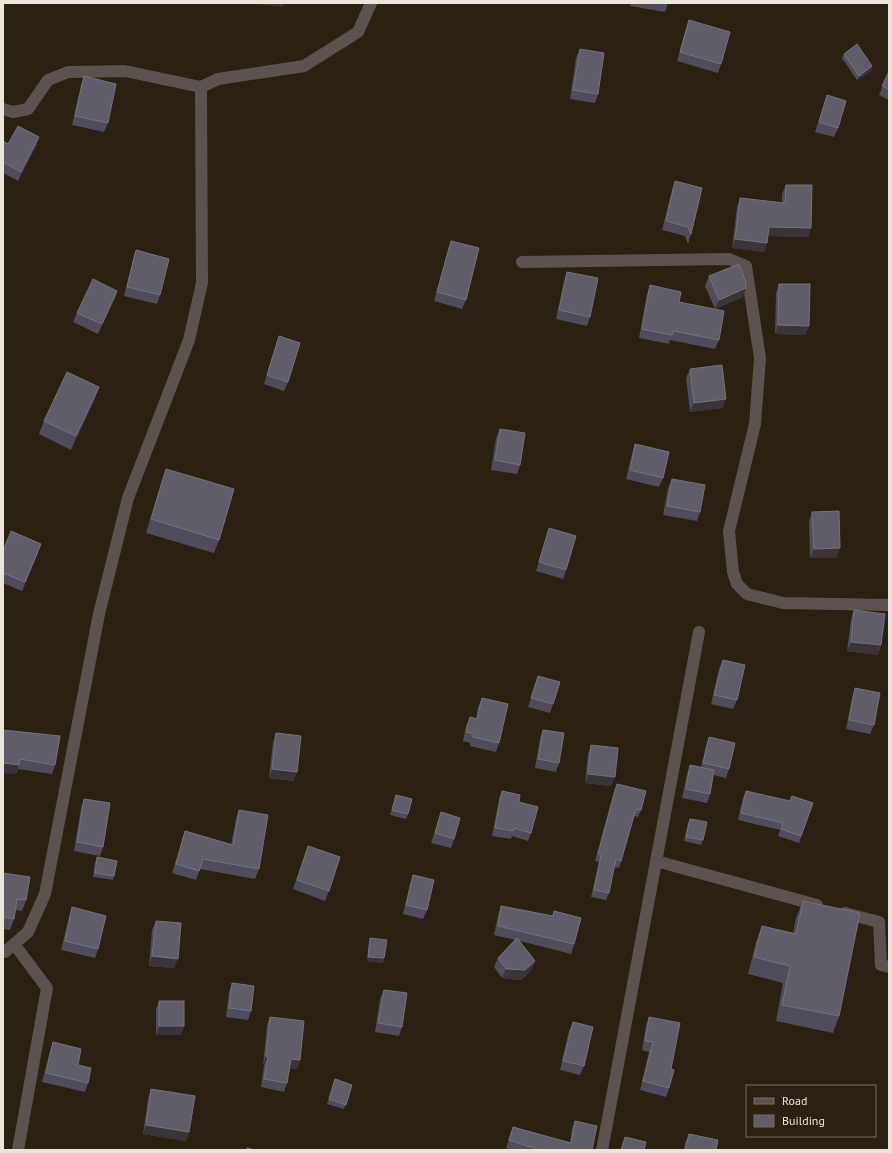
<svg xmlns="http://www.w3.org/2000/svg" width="892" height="1153" viewBox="0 0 892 1153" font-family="'PT Sans',sans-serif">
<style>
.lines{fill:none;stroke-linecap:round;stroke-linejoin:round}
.minor{stroke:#5c5250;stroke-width:12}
.wall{fill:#504c5c}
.shaded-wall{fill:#3a3438}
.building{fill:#605d69;stroke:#76727b}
</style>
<rect width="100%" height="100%" fill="#2a2112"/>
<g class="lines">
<!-- minor -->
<g class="minor">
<path d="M 3,109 L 13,112 L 28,109 L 48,80 L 68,72 L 125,71 L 201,87"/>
<path d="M 522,262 L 729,259 L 746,266 L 760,358 L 755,424 L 729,531 L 733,572 L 737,584 L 747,594 L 783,603 L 889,605"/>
<path d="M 656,861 L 817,905"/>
<path d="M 845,913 L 879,922 L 881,965 L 889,967"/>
<path d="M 14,944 L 47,988 L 18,1150"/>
<path d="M 3,952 L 5,952 L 28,932 L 45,894 L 99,614 L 128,498 L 189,340 L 202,283 L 201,87 L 218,79 L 304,66 L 358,32 L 371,3"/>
<path d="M 602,1150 L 699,632"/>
</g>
</g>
<!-- wall -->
<g class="wall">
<path d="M 631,3 L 668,3 L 665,12 L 630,6 Z"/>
<path d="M 689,20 L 721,64 L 718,73 L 677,61 L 686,29 Z"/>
<path d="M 580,49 L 598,94 L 595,103 L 570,99 L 576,58 Z"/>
<path d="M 844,54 L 872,66 L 871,71 L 857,80 L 842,58 Z"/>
<path d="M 889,71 L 889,100 L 879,95 Z"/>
<path d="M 84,76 L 108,123 L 104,132 L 72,125 L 81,85 Z"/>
<path d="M 827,95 L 838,128 L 834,137 L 815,132 Z"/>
<path d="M 39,137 L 36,146 L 18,181 L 3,173 L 3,141 L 8,144 Z"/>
<path d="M 675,181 L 691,234 L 688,244 L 685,236 L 662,230 L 672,190 Z"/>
<path d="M 786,185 L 811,228 L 808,237 L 768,236 L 767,243 L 764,252 L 732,248 L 737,207 L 740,198 L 782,203 L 782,194 Z"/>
<path d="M 451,241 L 466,300 L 462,309 L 434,301 L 448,250 Z"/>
<path d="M 136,250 L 160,295 L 157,304 L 124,296 L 133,259 Z"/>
<path d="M 567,272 L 590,317 L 587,326 L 556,319 L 564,281 Z"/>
<path d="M 709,276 L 743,297 L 715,309 L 705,286 Z"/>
<path d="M 779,284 L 806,335 L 775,334 L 776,293 Z"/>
<path d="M 650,285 L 679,302 L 719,340 L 715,349 L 670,340 L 669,344 L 639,338 L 647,294 Z"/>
<path d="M 117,291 L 114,300 L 98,334 L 73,322 L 77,313 Z"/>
<path d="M 279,336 L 288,382 L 284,391 L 264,384 Z"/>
<path d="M 690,369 L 723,408 L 690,412 L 686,378 Z"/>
<path d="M 99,387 L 94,401 L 71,450 L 39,434 L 44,421 Z"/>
<path d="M 500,429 L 520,465 L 517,474 L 491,470 L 496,438 Z"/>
<path d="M 635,444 L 663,478 L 659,487 L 626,479 L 632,454 Z"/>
<path d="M 166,469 L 219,540 L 214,553 L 146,533 L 161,483 Z"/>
<path d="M 672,479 L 700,512 L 697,521 L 663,515 L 668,488 Z"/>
<path d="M 812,512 L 837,558 L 810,558 L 809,521 Z"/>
<path d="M 549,528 L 566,570 L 563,579 L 536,571 Z"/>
<path d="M 3,551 L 38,553 L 22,591 L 3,583 Z"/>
<path d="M 854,610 L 881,645 L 878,655 L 847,651 L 851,619 Z"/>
<path d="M 723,660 L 737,700 L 733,709 L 711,704 L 719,669 Z"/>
<path d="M 538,676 L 553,704 L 550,713 L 528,707 Z"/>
<path d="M 855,688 L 874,725 L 870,734 L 846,729 L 852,698 Z"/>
<path d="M 482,698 L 499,743 L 496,752 L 470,746 L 470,743 L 463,741 L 466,726 L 470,717 L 476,719 L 478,707 Z"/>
<path d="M 3,730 L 55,765 L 52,774 L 18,769 L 16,774 Z"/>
<path d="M 543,730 L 559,763 L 556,772 L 535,768 L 540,739 Z"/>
<path d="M 276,733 L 297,772 L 293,781 L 269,778 L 273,742 Z"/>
<path d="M 709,737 L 729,769 L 726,778 L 713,775 L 710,794 L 707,803 L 682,798 L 687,774 L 690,765 L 701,767 L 706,746 Z"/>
<path d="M 591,745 L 611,786 L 585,783 L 588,754 Z"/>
<path d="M 617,784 L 641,810 L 638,817 L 634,816 L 621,861 L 619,868 L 614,867 L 609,893 L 606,900 L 591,897 L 599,862 L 595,861 L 614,791 Z"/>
<path d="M 502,791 L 519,802 L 531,833 L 528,841 L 512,836 L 511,839 L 492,836 L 499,799 Z"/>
<path d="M 746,791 L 790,801 L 813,803 L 799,843 L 778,836 L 780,830 L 738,820 L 743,798 Z"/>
<path d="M 396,795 L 408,814 L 406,819 L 390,815 Z"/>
<path d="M 84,799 L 103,847 L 100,856 L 74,851 L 81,808 Z"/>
<path d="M 239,810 L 259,869 L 255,879 L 200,869 L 196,880 L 172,873 L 185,831 L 231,845 L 236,819 Z"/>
<path d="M 441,812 L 454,839 L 451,848 L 431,843 Z"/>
<path d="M 690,819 L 703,840 L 701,845 L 684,841 L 688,823 Z"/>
<path d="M 308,846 L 329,891 L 325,901 L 293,889 Z"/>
<path d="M 97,857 L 114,876 L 113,880 L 93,877 L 95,862 Z"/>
<path d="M 3,873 L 26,900 L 22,911 L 15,910 L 14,919 L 10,930 L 3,929 Z"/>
<path d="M 413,875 L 427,910 L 423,919 L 403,914 L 410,884 Z"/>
<path d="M 803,901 L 839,1016 L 833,1033 L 776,1021 L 783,983 L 748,974 L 756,942 L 762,926 L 793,933 L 796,918 Z"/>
<path d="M 501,906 L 552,916 L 554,911 L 574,944 L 571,954 L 520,941 L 535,961 L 531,970 L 521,980 L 502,978 L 494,967 L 498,958 L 515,940 L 494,935 L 498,915 Z"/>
<path d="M 72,907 L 98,949 L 95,958 L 61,950 L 69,917 Z"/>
<path d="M 156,921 L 174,968 L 149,966 L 152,930 Z"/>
<path d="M 370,938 L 384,958 L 383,963 L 367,961 L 369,943 Z"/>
<path d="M 232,983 L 251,1011 L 248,1020 L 226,1017 L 229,992 Z"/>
<path d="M 384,990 L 402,1027 L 399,1036 L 375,1032 L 380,999 Z"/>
<path d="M 159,1001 L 181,1035 L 156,1035 L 156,1010 Z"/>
<path d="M 270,1017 L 300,1060 L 297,1069 L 290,1068 L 287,1083 L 284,1092 L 261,1087 L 264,1065 L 263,1065 L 267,1025 Z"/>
<path d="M 649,1017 L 669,1088 L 666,1097 L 640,1090 L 649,1052 L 642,1050 L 646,1026 Z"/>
<path d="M 573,1022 L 584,1066 L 580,1075 L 560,1070 L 569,1031 Z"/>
<path d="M 53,1042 L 88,1083 L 85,1092 L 42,1082 L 50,1051 Z"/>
<path d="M 335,1079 L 352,1085 L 344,1109 L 327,1104 Z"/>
<path d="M 151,1089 L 189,1132 L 186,1141 L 143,1134 L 148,1099 Z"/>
<path d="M 575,1121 L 592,1150 L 511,1150 L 506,1148 L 513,1127 L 570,1143 L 572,1129 Z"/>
<path d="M 689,1134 L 716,1150 L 684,1150 L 685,1143 Z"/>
</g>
<!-- shaded-wall -->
<g class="shaded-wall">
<path d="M 248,3 L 284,3 L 283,7 Z"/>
<path d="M 872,66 L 871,71 L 857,80 L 859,76 Z"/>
<path d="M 39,137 L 36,146 L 18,181 L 21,172 Z"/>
<path d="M 769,227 L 811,228 L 808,237 L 766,236 Z"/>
<path d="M 735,239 L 767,243 L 764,252 L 732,248 Z"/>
<path d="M 746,288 L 743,297 L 715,309 L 719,300 Z"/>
<path d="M 117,291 L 114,300 L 98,334 L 102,324 Z"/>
<path d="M 778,325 L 809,326 L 806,335 L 775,334 Z"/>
<path d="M 99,387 L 94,401 L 71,450 L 76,436 Z"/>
<path d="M 726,399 L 723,408 L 690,412 L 694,403 Z"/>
<path d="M 840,548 L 837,558 L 810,558 L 814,549 Z"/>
<path d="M 851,642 L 881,645 L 878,655 L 847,651 Z"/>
<path d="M 3,763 L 19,765 L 16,774 L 3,773 Z"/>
<path d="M 272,769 L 297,772 L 293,781 L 269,778 Z"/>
<path d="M 588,774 L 615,777 L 611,786 L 585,783 Z"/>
<path d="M 152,956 L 178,959 L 174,968 L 149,966 Z"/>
<path d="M 368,957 L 384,958 L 383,963 L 367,961 Z"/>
<path d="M 535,961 L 531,970 L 521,980 L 502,978 L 506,969 Z"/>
<path d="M 159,1026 L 184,1026 L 181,1035 L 156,1035 Z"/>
<path d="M 266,1056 L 268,1057 L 264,1065 L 263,1065 Z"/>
<path d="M 291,1059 L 300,1060 L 297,1069 L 288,1068 Z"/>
<path d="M 146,1125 L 189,1132 L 186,1141 L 143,1134 Z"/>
</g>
<!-- building -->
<g class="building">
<path d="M 689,20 L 730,32 L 721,64 L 680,52 Z"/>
<path d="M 857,44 L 872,66 L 859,76 L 844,54 Z"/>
<path d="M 580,49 L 604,53 L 598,94 L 573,90 Z"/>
<path d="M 889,71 L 889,89 L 882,86 Z"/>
<path d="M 84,76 L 116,84 L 108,123 L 75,116 Z"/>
<path d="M 827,95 L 846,101 L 838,128 L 819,122 Z"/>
<path d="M 18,126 L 39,137 L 21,172 L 3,162 L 3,141 L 8,144 Z"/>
<path d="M 675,181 L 702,188 L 691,234 L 688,227 L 666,221 Z"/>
<path d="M 786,185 L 812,185 L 811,228 L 769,227 L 767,243 L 735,239 L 740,198 L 785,203 Z"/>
<path d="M 451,241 L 479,248 L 466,300 L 437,292 Z"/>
<path d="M 136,250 L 169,259 L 160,295 L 127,287 Z"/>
<path d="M 739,264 L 745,280 L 746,288 L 719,300 L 709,276 Z"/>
<path d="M 567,272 L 598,278 L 590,317 L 559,310 Z"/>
<path d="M 93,279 L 117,291 L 102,324 L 77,313 Z"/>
<path d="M 779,284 L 810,284 L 809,326 L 778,325 Z"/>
<path d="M 650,285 L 681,292 L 679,302 L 724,311 L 719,340 L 673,331 L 672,335 L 642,329 Z"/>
<path d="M 279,336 L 300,343 L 288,382 L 267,375 Z"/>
<path d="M 722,365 L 726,399 L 694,403 L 690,369 Z"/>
<path d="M 67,372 L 99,387 L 76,436 L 44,421 Z"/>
<path d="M 500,429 L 525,433 L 520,465 L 495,460 Z"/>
<path d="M 635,444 L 669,452 L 663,478 L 630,470 Z"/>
<path d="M 166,469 L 234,489 L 219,540 L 151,519 Z"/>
<path d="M 672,479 L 705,485 L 700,512 L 667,506 Z"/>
<path d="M 839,511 L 840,548 L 814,549 L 812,512 Z"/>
<path d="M 549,528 L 576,536 L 566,570 L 539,562 Z"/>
<path d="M 11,531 L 41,544 L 25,582 L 3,573 L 3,551 Z"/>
<path d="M 854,610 L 885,614 L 881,645 L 851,642 Z"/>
<path d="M 723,660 L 745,665 L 737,700 L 714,695 Z"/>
<path d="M 538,676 L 560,682 L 553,704 L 531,698 Z"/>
<path d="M 855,688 L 880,693 L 874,725 L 849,720 Z"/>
<path d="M 482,698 L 508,704 L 499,743 L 473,737 L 474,734 L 466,732 L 470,717 L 477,719 Z"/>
<path d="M 3,730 L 60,736 L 55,765 L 20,759 L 19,765 L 3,763 Z"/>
<path d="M 543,730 L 564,733 L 559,763 L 538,759 Z"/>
<path d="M 276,733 L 301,736 L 297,772 L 272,769 Z"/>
<path d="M 709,737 L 735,743 L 729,769 L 703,763 Z"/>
<path d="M 591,745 L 618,748 L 615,777 L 588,774 Z"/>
<path d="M 690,765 L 714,770 L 710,794 L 686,789 Z"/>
<path d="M 617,784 L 646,791 L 641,810 L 636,809 L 621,861 L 616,859 L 609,893 L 594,890 L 601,855 L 598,854 Z"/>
<path d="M 502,791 L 520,795 L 519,802 L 538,807 L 531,833 L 514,828 L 513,831 L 495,828 Z"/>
<path d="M 746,791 L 790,801 L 792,796 L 813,803 L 801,836 L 781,829 L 783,823 L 741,813 Z"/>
<path d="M 396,795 L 412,799 L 408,814 L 392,810 Z"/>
<path d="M 84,799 L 110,803 L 103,847 L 77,842 Z"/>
<path d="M 239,810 L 268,815 L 259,869 L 203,859 L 199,871 L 176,864 L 185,831 L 233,845 Z"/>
<path d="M 441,812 L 460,818 L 454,839 L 435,833 Z"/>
<path d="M 690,819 L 707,822 L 703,840 L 686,837 Z"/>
<path d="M 308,846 L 340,857 L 329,891 L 297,880 Z"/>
<path d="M 97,857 L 117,861 L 114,876 L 95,873 Z"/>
<path d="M 3,873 L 30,877 L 26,900 L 17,899 L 14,919 L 3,917 Z"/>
<path d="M 413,875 L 434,880 L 427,910 L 406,905 Z"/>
<path d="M 803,901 L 860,913 L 839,1016 L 782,1005 L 790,966 L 754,957 L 762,926 L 796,934 Z"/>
<path d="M 501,906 L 553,916 L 554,911 L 581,918 L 574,944 L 498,926 Z"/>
<path d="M 72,907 L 106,916 L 98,949 L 65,941 Z"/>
<path d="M 156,921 L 181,923 L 178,959 L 152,956 Z"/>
<path d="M 370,938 L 387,940 L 384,958 L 368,957 Z"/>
<path d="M 517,938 L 535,961 L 525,970 L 506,969 L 498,958 Z"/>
<path d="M 232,983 L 254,986 L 251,1011 L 229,1008 Z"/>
<path d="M 384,990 L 407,993 L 402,1027 L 378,1023 Z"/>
<rect x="159" y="1001" width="25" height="25"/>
<path d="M 270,1017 L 304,1021 L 300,1060 L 291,1059 L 287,1083 L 264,1079 L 268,1057 L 266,1056 Z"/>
<path d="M 649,1017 L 680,1023 L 671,1069 L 674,1070 L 669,1088 L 643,1081 L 653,1042 L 645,1041 Z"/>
<path d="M 573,1022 L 593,1027 L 584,1066 L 563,1061 Z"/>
<path d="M 53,1042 L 81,1049 L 78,1065 L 91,1068 L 88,1083 L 46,1073 Z"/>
<path d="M 335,1079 L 352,1085 L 346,1105 L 329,1099 Z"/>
<path d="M 151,1089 L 195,1096 L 189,1132 L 146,1125 Z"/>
<path d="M 575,1121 L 597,1126 L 592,1150 L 540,1150 L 509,1140 L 513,1127 L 571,1143 Z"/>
<path d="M 689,1134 L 718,1140 L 716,1150 L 685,1150 Z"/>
<path d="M 625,1137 L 646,1142 L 644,1150 L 621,1150 Z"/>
<path d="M 247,1148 L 255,1150 L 247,1150 Z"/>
</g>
<!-- border -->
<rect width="892" height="1153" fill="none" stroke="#ebe5db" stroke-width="8"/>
<!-- legend -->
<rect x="746" y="1085" width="130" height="52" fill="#2a2112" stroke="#776f62"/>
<rect x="754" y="1098" width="20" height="6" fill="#5c5250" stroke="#776f62"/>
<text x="782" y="1105" font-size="12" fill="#ebe5db">Road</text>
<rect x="754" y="1115" width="20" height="12" fill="#605d69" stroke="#776f62"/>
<text x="782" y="1125" font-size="12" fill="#ebe5db">Building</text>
</svg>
